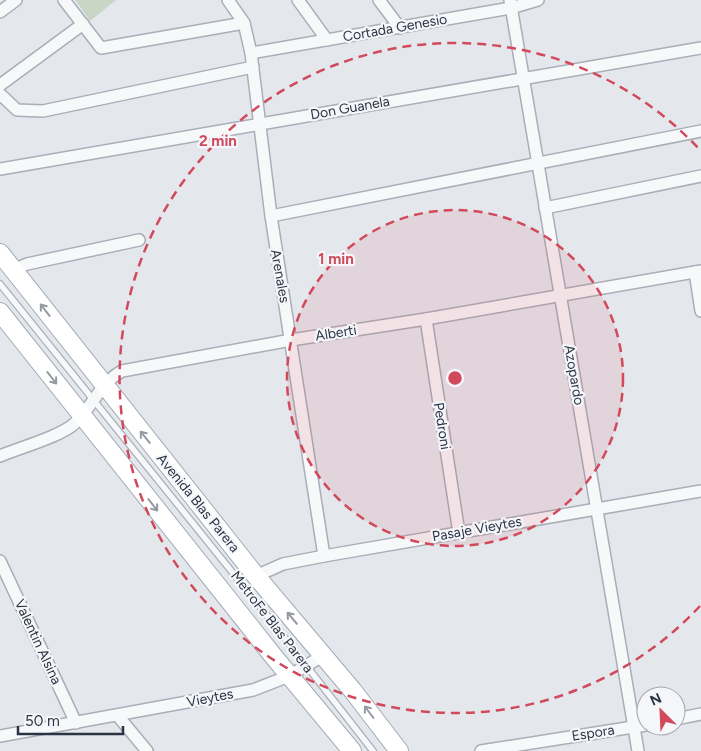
<svg xmlns="http://www.w3.org/2000/svg" width="701" height="751" viewBox="0 0 701 751" font-family="Figtree,sans-serif">
<style>
.green{fill:#c9d6c5}
.lines{fill:none;stroke-linecap:round;stroke-linejoin:round}
.lane-casing{stroke:#a9aeb7;stroke-width:8}
.street-casing{stroke:#a9aeb7;stroke-width:14}
.primary-casing{stroke:#a3abb8;stroke-width:20}
.lane{stroke:#f7f8fa;stroke-width:5.5}
.street{stroke:#f7f8fa;stroke-width:11}
.primary{stroke:#fff;stroke-width:18}
.oneway{stroke:#959aa2}
.ring{fill:none;stroke:#d1495b;stroke-width:2.5;stroke-dasharray:9 6}
.labels{text-anchor:middle;dominant-baseline:central;stroke-width:4.5;stroke-linejoin:round;paint-order:stroke}
.street-label{font-size:14px;fill:#2b3445;stroke:#f4f6f9}
.centre{fill:#d1495b;stroke:#f4f6f9;stroke-width:2.5}
.ring-label{font-size:15px;text-anchor:middle;font-weight:bold;fill:#d1495b;stroke:#f4f6f9;stroke-width:4.5;stroke-linejoin:round;paint-order:stroke}
</style>
<rect width="100%" height="100%" fill="#e4e7ec"/>
<!-- green -->
<path class="green" d="M 75,0 L 116,0 L 90,21 Z"/>
<g class="lines">
<!-- lane casing -->
<g class="lane-casing">
<path id="lane" d="M 0,284 L 266,614 L 373,751"/>
</g>
<!-- street casing -->
<g class="street-casing">
<g id="street">
<path d="M 64,0 L 101,48 L 244,23"/>
<path d="M 228,0 L 244,23 L 251,53 L 271,216 L 324,556"/>
<path d="M 298,0 L 327,40"/>
<path d="M 379,0 L 400,28"/>
<path d="M 510,0 L 638,751"/>
<path d="M 0,12 L 16,0"/>
<path d="M 251,53 L 511,8 L 538,0"/>
<path d="M 0,85 L 83,24"/>
<path d="M 0,94 L 17,110 L 43,111 L 253,67"/>
<path d="M 0,169 L 701,48"/>
<path d="M 545,208 L 701,176"/>
<path d="M 271,216 L 701,131"/>
<path d="M 13,270 L 27,264 L 139,240"/>
<path d="M 695,272 L 701,311"/>
<path d="M 426,319 L 459,533"/>
<path d="M 0,456 C 19,448 62,436 75,423 C 93,406 100,383 122,371 L 291,340 L 426,319 L 701,271"/>
<path d="M 0,561 L 76,723"/>
<path d="M 256,576 L 283,564 L 324,556 L 701,491"/>
<path d="M 118,716 L 147,751"/>
<path d="M 676,719 L 701,714"/>
<path d="M 0,736 L 253,690 L 289,676 L 324,655"/>
<path d="M 481,751 L 646,725"/>
</g>
</g>
<!-- primary casing -->
<g class="primary-casing">
<g id="primary">
<path d="M 0,253 L 256,576 L 353,691 L 399,751"/>
<path d="M 0,312 L 274,657 L 352,751"/>
</g>
</g>
<!-- lane -->
<use href="#lane" class="lane"/>
<!-- street -->
<use href="#street" class="street"/>
<!-- primary -->
<use href="#primary" class="primary"/>
</g>
<!-- one-way arrows -->
<defs><path id="oneway-shaft" d="M-6 0H5M1.5-3L5.5 0L1.5 3" fill="none" stroke-width="1.6" stroke-linecap="round" stroke-linejoin="round" transform="scale(1.25)"/></defs>
<g class="oneway">
<use href="#oneway-shaft" transform="translate(45 310) rotate(-128)"/>
<use href="#oneway-shaft" transform="translate(52 378) rotate(52)"/>
<use href="#oneway-shaft" transform="translate(145 437) rotate(-129)"/>
<use href="#oneway-shaft" transform="translate(153 505) rotate(52)"/>
<use href="#oneway-shaft" transform="translate(292 618) rotate(-130)"/>
<use href="#oneway-shaft" transform="translate(369 712) rotate(-127)"/>
</g>
<!-- distance rings -->
<circle cx="455" cy="378" r="168" fill="#d1495b" fill-opacity=".12"/>
<g class="ring">
<circle cx="455" cy="378" r="168"/>
<path d="M700 606A335 335 0 1 1 700 150"/>
</g>
<g class="labels">
<!-- street labels -->
<g class="street-label">
<text transform="translate(395 28) rotate(-10)">Cortada Genesio</text>
<text transform="translate(350 108) rotate(-10)">Don Guanela</text>
<text transform="translate(280 276) rotate(80)">Arenales</text>
<text transform="translate(336 333) rotate(-9)">Alberti</text>
<text transform="translate(574 375) rotate(80)">Azopardo</text>
<text transform="translate(442 426) rotate(81)">Pedroni</text>
<text transform="translate(198 503) rotate(51)">Avenida Blas Parera</text>
<text transform="translate(477 529) rotate(-10)">Pasaje Vieytes</text>
<text transform="translate(272 622) rotate(52)">MetroFe Blas Parera</text>
<text transform="translate(38 642) rotate(65)">Valentin Alsina</text>
<text transform="translate(210 698) rotate(-11)">Vieytes</text>
<text transform="translate(593 733) rotate(-9)">Espora</text>
</g>
</g>
<circle cx="455" cy="378" r="8" class="centre"/>
<g class="ring-label">
<text x="218" y="146">2 min</text>
<text x="336" y="264">1 min</text>
</g>
<!-- north arrow -->
<g transform="translate(661 711) rotate(336)"><circle r="24" fill="#f4f6f9" stroke="#a4a8b1"/>
<path d="M0-4L9 19L0 12L-9 19Z" fill="#d1495b"/>
<text y="-8" font-size="14" font-weight="bold" text-anchor="middle" fill="#2b3445">N</text>
</g>
<!-- scale -->
<path d="M18 726v8h105v-8" fill="none" stroke="#2b3445" stroke-width="2.5"/>
<text x="25" y="726" font-size="15" fill="#2b3445" stroke="#f4f6f9" stroke-width="4" paint-order="stroke">50 m</text>
</svg>
